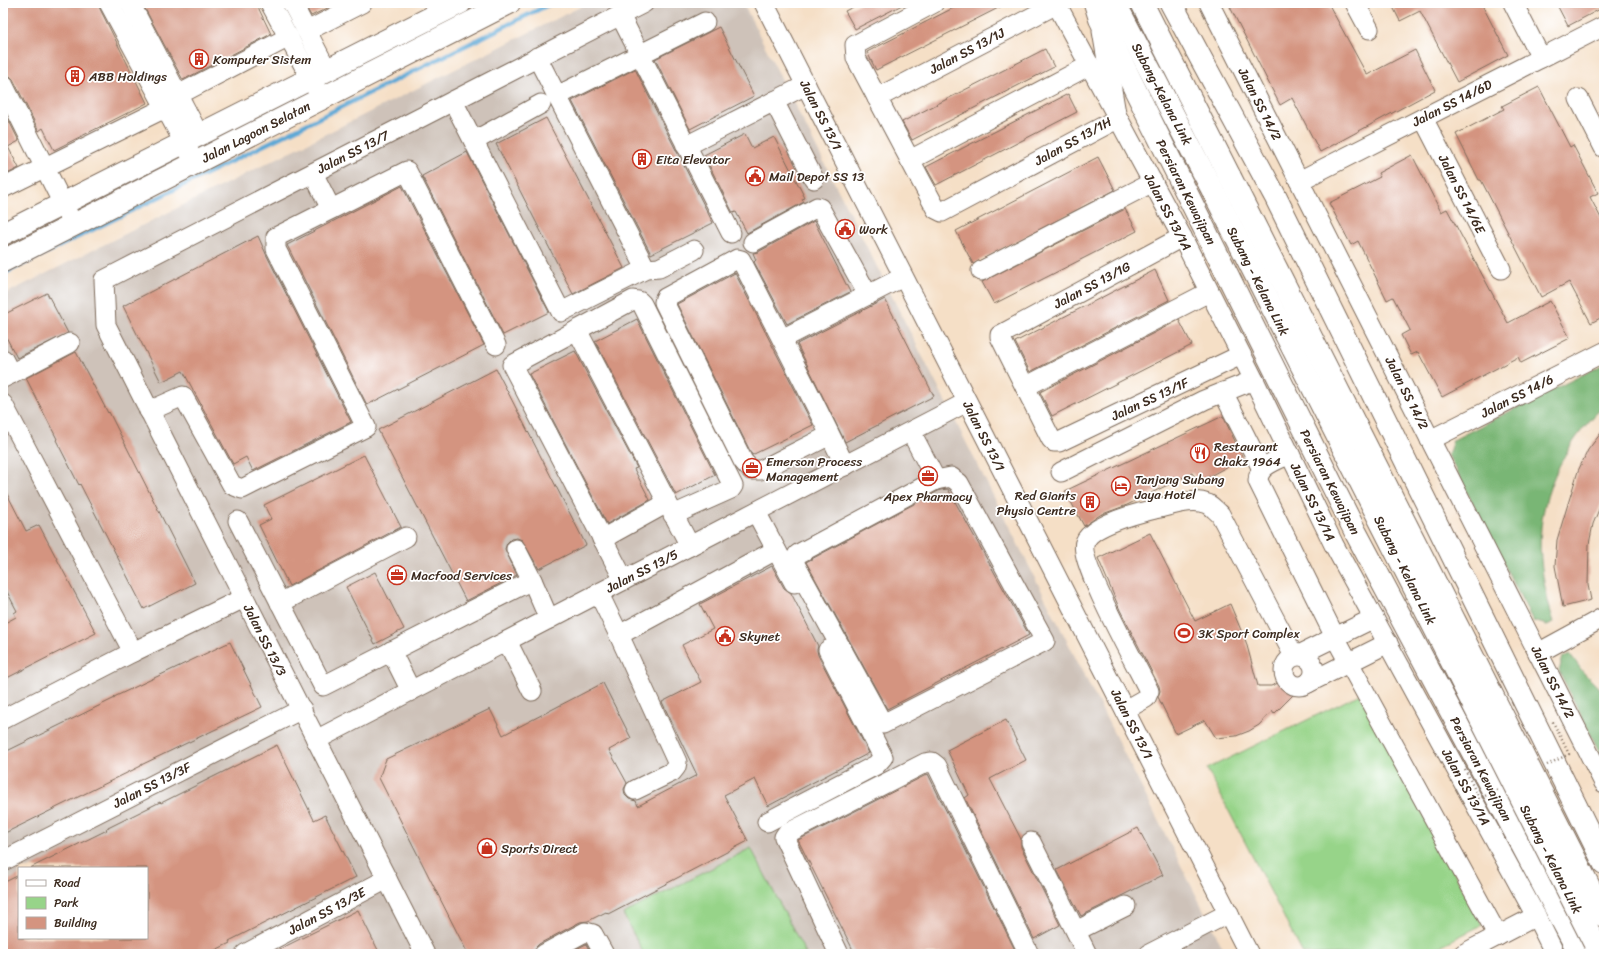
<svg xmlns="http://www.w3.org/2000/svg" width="1607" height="957" viewBox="0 0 1607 957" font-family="Sriracha,sans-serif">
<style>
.industrial{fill:#cec2b9;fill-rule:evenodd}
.green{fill:#97d489;stroke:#697f54}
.forest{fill:#79b675;stroke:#5a704a}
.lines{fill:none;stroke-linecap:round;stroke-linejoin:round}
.stream{stroke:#5ea9d6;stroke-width:4.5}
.building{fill:#d49480}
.minor-casing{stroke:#7c6959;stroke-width:21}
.major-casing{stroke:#7c6959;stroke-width:24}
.minor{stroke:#fff;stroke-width:19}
.major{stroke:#fff;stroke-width:22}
.major-bridge-casing{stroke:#7c6959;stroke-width:24;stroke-linecap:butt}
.path-bridge{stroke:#7c6959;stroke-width:2.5;stroke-dasharray:1 3;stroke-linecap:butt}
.major-bridge{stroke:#fff;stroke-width:22}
.labels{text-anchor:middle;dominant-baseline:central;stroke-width:3.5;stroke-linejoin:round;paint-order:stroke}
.street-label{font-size:13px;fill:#3b2a1e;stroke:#fff}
.poi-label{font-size:13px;fill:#3b2a1e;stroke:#fff;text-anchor:start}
</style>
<rect width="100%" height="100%" fill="#fff"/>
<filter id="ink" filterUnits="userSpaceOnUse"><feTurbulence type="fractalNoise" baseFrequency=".025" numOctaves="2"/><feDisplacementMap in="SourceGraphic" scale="8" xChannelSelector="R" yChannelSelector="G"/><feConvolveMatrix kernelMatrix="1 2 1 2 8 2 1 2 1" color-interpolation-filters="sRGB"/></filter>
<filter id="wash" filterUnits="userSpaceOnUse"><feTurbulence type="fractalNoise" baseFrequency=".012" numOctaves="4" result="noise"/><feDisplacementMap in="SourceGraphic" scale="16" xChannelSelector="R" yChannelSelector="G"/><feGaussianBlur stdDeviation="0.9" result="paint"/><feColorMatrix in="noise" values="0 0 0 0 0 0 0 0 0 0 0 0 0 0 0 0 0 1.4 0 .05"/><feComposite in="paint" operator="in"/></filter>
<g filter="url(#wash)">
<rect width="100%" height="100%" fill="#f5dfc6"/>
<!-- industrial -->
<path class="industrial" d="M 588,3 L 743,3 L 1226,954 L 3,954 L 3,295 ZM 19,868 L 147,868 L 147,938 L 19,938 Z"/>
<!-- green -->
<g class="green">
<path d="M 1360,694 L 1482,925 L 1424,954 L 1303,954 L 1207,769 Z"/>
<path d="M 751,848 L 806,954 L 644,954 L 623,914 Z"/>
</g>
<!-- forest -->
<g class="forest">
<path d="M 1604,364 L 1604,406 C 1563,444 1535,502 1541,559 C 1543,580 1547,601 1554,622 L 1547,625 L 1533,621 L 1448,455 L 1453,440 Z"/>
<path d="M 1570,654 L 1583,672 L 1604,693 L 1604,761 L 1559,671 L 1563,657 Z"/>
</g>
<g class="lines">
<!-- stream -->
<path class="stream" d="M 3,274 L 552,3"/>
</g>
<g id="blocks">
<!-- building -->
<g class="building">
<path d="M 3,3 L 97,3 L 147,103 L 54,150 L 43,128 L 39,131 L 13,79 L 9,75 L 3,73 Z"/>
<path d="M 142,3 L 256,3 L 271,34 L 183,80 Z"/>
<path d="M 304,3 L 338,3 L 311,16 Z"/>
<path d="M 861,3 L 906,3 L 855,29 L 845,11 Z"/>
<path d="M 963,3 L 1008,3 L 876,70 L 867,52 Z"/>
<path d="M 1238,3 L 1328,3 L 1367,75 L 1415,50 L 1435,90 L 1320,152 L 1292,98 L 1280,105 L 1230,7 Z"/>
<path d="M 1391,3 L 1481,3 L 1508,55 L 1457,82 L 1420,11 L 1400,21 Z"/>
<path d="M 1556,3 L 1604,3 L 1604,7 L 1568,26 Z"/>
<path d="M 719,27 L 754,96 L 690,129 L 655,59 Z"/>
<path d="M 1045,49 L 1054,67 L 912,140 L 902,122 Z"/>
<path d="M 635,69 L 713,223 L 651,254 L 572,101 Z"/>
<path d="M 1539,87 L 1570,147 L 1573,145 L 1598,193 L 1590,197 L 1604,224 L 1604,316 L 1591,323 L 1569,282 L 1541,297 L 1481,180 L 1479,180 L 1456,134 L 1504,109 L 1502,106 Z"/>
<path d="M 1068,94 L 1077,112 L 936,185 L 926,167 Z"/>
<path d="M 3,109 L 19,141 L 8,147 L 19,168 L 3,176 Z"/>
<path d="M 546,118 L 624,268 L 573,294 L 496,144 Z"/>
<path d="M 745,134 L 752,148 L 774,137 L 805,198 L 802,199 L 804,202 L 747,233 L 736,212 L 733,213 L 704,155 Z"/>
<path d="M 467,152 L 549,312 L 503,335 L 422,176 Z"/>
<path d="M 1412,155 L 1441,212 L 1447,209 L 1508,323 L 1550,301 L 1570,338 L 1521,363 L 1518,357 L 1442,397 L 1418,352 L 1411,355 L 1401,335 L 1410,330 L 1393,297 L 1387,300 L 1358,241 L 1351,245 L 1329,203 L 1380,177 L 1378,173 Z"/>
<path d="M 1098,157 L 1115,190 L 973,264 L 956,231 Z"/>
<path d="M 402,186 L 484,345 L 367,405 L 287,245 Z"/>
<path d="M 1125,209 L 1137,231 L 994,304 L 982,282 Z"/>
<path d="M 814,221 L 850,292 L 787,324 L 754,262 L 756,260 L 753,253 L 758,252 Z"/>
<path d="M 258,236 L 266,254 L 351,422 L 253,471 L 246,457 L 233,464 L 183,371 L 161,382 L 123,306 Z"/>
<path d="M 1155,270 L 1169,300 L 1030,372 L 1015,342 Z"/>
<path d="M 735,273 L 813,425 L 752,455 L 677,304 Z"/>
<path d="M 47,293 L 68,333 L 17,358 L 3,331 L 3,315 Z"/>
<path d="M 885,299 L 934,396 L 845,442 L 797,344 Z"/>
<path d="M 637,319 L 715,475 L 676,495 L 595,341 Z"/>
<path d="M 1179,320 L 1192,345 L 1052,416 L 1040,392 Z"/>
<path d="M 575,351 L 637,468 L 634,469 L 650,500 L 607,524 L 529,374 Z"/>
<path d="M 76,352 L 108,413 L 109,412 L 195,583 L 144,609 L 80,484 L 79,485 L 56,440 L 57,439 L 26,378 Z"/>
<path d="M 496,369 L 586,545 L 539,569 L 522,540 L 517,538 L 511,539 L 507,543 L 505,549 L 517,575 L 466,601 L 378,430 Z"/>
<path d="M 1223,416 L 1243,458 L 1199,482 L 1192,473 L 1127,505 L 1100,515 L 1084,526 L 1065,491 Z"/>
<path d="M 1604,429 L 1604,497 L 1593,524 L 1589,544 L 1588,585 L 1591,600 L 1563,607 L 1555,566 L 1557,540 L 1578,471 L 1588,450 Z"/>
<path d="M 364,455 L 401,527 L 289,586 L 259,525 L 271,519 L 264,505 Z"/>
<path d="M 3,486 L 26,531 L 39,525 L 96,633 L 3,680 L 3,624 L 16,617 L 14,613 L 17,611 L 3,584 Z"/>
<path d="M 948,489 L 1029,635 L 887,709 L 806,562 L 940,490 Z"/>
<path d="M 1150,533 L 1195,621 L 1230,604 L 1246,642 L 1258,686 L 1271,686 L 1295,676 L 1298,680 L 1299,689 L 1274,714 L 1272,711 L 1259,725 L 1249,731 L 1236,736 L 1216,738 L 1205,720 L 1176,734 L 1158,697 L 1160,691 L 1159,686 L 1120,610 L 1098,558 Z"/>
<path d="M 772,566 L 784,588 L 791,593 L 818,646 L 817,650 L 818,655 L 869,753 L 768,806 L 755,779 L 724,795 L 748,841 L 608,914 L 606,912 L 588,921 L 580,922 L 539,944 L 534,949 L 533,954 L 468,954 L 379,778 L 386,759 L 490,709 L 503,735 L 603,683 L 631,738 L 609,750 L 627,783 L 624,789 L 625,795 L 629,799 L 636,801 L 638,806 L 697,775 L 662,702 L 701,682 L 682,645 L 713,629 L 700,604 Z"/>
<path d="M 375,572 L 404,629 L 375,644 L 346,587 Z"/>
<path d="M 230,642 L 262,707 L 141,765 L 141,766 L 3,834 L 3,753 L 115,698 L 114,697 Z"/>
<path d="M 1006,720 L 1026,760 L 990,779 L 1021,839 L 1021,847 L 1060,925 L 1034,939 L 965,798 L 969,795 L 947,750 Z"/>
<path d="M 277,745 L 314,820 L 325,815 L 356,877 L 229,941 L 230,943 L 207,954 L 3,954 L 3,883 L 19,875 L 19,938 L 147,938 L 147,868 L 30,868 L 107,830 L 106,829 L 160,802 L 161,803 Z"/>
<path d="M 928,774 L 1017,954 L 855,954 L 798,840 Z"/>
<path d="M 1138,828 L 1163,875 L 1081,916 L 1057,870 Z"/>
<path d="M 358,910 L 380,954 L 270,954 Z"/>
<path d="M 586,944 L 591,954 L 567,954 Z"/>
</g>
</g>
</g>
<g filter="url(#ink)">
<use href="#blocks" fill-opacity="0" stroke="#7c6959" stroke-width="1"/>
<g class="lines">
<!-- minor casing -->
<g class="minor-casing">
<g id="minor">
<path d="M 109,3 L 195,163"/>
<path d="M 130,3 L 199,135"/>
<path d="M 270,3 L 318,92"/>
<path d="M 292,3 L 327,70"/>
<path d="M 764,3 L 1249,954"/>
<path d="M 934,3 L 855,45 L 856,58 L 936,209 L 942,212 L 1117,119 L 1102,31"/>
<path d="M 1056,3 L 1182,237 L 1254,380 L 1334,545 L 1536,916 L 1555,954"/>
<path d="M 1209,3 L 1604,783"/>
<path d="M 1355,3 L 1369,29"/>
<path d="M 1513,3 L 1541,58"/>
<path d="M 620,15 L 731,233"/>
<path d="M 307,31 L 362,3"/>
<path d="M 537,57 L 646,269"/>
<path d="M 3,84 L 74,226"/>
<path d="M 178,95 L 289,37"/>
<path d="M 557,96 L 705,22"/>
<path d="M 877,98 L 1057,4"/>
<path d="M 1579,99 L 1604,148"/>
<path d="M 453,101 L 561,312 L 646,269 L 659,268 L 694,250"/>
<path d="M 774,101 L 814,179"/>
<path d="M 1423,118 L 1501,269"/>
<path d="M 474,141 L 541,104"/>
<path d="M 686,146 L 806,85"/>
<path d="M 910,160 L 1090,65"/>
<path d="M 313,173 L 331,209"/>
<path d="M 1299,181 L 1604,26"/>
<path d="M 3,188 L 165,108"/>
<path d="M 1182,237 L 1000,335 L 1000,337 L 1051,439 L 1054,442 L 1059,442 L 1241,355"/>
<path d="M 753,242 L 817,207 L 820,208 L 868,295"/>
<path d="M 981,271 L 1153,182"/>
<path d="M 577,330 L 690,546"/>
<path d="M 782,339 L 903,277"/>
<path d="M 3,359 L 11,374"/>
<path d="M 3,378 L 70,343"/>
<path d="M 1025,387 L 1209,292"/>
<path d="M 1223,392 L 1262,469"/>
<path d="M 3,404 L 133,652"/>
<path d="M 149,411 L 183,396 L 232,485 L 242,489 L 366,427 L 276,249 L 276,237 L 407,171 L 496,345"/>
<path d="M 911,432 L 936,480"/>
<path d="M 830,435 L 761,470 L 751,470 L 743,461 L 664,302 L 665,298 L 737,259 L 741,260 C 776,328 812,396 845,466"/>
<path d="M 1430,440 L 1604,352"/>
<path d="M 1290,454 C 1278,460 1258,465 1258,481 L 1335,637 L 1498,936"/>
<path d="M 1061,472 L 1204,400 L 1254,380"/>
<path d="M 951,477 L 959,483 L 1045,641 L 883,724 L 795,564 L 795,559 L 798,554 L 936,480 Z"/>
<path d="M 756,512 L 794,583"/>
<path d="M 238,521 L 323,686 L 532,580 L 516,549"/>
<path d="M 602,539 L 667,503"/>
<path d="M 532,580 L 549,619"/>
<path d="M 624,580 L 512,365 L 633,300 L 639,301 L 642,304 L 733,486 L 731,489 L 673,515"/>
<path d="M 599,594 L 619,635 L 677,762 L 676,767 L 672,772 L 635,790"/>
<path d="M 280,603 L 406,537"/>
<path d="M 619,635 L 776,550"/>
<path d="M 507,641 L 532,691"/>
<path d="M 391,651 L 411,691"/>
<path d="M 1538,653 L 1604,617"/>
<path d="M 1299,655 L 1374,618"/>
<circle cx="1299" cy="671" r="15"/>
<path d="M 1308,683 L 1388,643"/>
<path d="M 1125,710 L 1146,698 L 1149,691 C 1138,668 1077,560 1085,542 C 1091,525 1138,513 1155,509 C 1171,506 1192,497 1208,504 C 1212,506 1216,511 1220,514 L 1294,656"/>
<path d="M 3,719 L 133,652 L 244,598"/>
<path d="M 316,740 L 967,402"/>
<path d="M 767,822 L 876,765 L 883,757 L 828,650"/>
<path d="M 1031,842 L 1087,954"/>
<path d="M 3,861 L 302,709"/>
<path d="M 1076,931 L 1126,906"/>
<path d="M 245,954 L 387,879"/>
<path d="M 425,954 L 106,325 L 104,280 L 644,3"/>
<path d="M 544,954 L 585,932 L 593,934 L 604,954"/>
<path d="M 839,954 L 784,837 L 786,834 L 925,763 L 932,762 L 937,766 L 1029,954"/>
<path d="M 1149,954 L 1229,913"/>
<path d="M 1463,954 L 1536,916"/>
</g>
</g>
<!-- major casing -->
<g class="major-casing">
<g id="major">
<path d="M 1095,3 L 1100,19 L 1356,533 L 1580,954"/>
<path d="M 1115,3 L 1210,185"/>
<path d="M 1142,3 L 1230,177"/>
<path d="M 1171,3 L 1275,196 L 1604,863"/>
<path d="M 3,234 L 460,3"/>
<path d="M 3,261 L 509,3"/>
</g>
</g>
<!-- minor -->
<use href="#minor" class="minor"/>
<!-- major -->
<use href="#major" class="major"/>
<!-- major-bridge casing -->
<g class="major-bridge-casing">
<g id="major-bridge">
<path d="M 1230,177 L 1604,916"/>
<path d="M 1210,185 L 1600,954"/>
</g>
</g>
<!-- path-bridge -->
<g class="path-bridge">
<path d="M 1547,765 L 1569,754 L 1552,720"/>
<path d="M 1465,769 L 1479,799 L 1497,790"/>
</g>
<!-- major-bridge -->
<use href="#major-bridge" class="major-bridge"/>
</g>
</g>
<!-- icons -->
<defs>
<g id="building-ring" transform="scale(1)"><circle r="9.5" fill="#fff" stroke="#c8321e" stroke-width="1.5"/><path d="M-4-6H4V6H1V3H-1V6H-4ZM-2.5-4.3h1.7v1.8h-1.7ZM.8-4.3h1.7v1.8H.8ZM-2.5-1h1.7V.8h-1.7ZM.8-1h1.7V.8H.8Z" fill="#c8321e"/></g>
<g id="civic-ring" transform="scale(1)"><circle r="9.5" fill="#fff" stroke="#c8321e" stroke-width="1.5"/><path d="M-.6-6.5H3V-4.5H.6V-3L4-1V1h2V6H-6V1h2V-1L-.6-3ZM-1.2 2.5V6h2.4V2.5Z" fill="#c8321e"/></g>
<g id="restaurant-ring" transform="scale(1)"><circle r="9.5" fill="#fff" stroke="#c8321e" stroke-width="1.5"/><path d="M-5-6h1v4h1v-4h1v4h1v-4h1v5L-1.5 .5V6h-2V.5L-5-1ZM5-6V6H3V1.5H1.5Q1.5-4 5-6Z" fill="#c8321e"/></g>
<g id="office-ring" transform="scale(1)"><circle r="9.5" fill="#fff" stroke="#c8321e" stroke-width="1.5"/><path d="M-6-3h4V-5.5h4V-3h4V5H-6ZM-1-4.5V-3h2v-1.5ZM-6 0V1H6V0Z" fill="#c8321e"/></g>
<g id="hotel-ring" transform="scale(1)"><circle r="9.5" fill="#fff" stroke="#c8321e" stroke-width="1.5"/><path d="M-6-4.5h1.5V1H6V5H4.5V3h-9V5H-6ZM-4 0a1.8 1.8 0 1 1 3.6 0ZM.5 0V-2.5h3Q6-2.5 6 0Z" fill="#c8321e"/></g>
<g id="stadium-ring" transform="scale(1)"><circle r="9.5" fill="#fff" stroke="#c8321e" stroke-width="1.5"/><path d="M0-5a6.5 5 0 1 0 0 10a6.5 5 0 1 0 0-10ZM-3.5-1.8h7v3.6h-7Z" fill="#c8321e"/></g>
<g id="shop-ring" transform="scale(1)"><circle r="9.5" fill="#fff" stroke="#c8321e" stroke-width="1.5"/><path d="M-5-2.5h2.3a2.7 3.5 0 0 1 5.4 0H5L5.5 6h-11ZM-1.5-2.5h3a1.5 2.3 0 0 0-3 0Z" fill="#c8321e"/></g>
</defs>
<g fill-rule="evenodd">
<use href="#building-ring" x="199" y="59"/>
<use href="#building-ring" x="75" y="76"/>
<use href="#building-ring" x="642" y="159"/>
<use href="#civic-ring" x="755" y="176"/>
<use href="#civic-ring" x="845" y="229"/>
<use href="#restaurant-ring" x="1200" y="453"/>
<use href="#office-ring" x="752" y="468"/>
<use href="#office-ring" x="928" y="476"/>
<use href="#hotel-ring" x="1121" y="486"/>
<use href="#building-ring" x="1090" y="502"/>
<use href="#office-ring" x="397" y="575"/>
<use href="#stadium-ring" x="1184" y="633"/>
<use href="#civic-ring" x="725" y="636"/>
<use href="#shop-ring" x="487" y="848"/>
</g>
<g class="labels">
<!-- street labels -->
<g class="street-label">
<text transform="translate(967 51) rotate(-28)">Jalan SS 13/1J</text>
<text transform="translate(1162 94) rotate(62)">Subang-Kelana Link</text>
<text transform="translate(1452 103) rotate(-27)">Jalan SS 14/6D</text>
<text transform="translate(1260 104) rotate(63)">Jalan SS 14/2</text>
<text transform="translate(821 115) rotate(63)">Jalan SS 13/1</text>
<text transform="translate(256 132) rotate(-27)">Jalan Lagoon Selatan</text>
<text transform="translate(1073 141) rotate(-29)">Jalan SS 13/1H</text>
<text transform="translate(353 152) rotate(-27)">Jalan SS 13/7</text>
<text transform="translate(1186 192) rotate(63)">Persiaran Kewajipan</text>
<text transform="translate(1462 194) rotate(63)">Jalan SS 14/6E</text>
<text transform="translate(1168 212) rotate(62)">Jalan SS 13/1A</text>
<text transform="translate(1258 281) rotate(63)">Subang - Kelana Link</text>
<text transform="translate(1092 285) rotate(-28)">Jalan SS 13/1G</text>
<text transform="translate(1407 393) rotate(63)">Jalan SS 14/2</text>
<text transform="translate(1517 396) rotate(-27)">Jalan SS 14/6</text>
<text transform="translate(1150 399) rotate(-25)">Jalan SS 13/1F</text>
<text transform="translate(984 436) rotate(63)">Jalan SS 13/1</text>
<text transform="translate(1330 482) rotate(63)">Persiaran Kewajipan</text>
<text transform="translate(1313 502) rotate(64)">Jalan SS 13/1A</text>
<text transform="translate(1405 570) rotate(63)">Subang - Kelana Link</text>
<text transform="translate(642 571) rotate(-27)">Jalan SS 13/5</text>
<text transform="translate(265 640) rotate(63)">Jalan SS 13/3</text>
<text transform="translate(1553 682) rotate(63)">Jalan SS 14/2</text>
<text transform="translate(1132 724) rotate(63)">Jalan SS 13/1</text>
<text transform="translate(1481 769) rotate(62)">Persiaran Kewajipan</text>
<text transform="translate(152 785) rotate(-27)">Jalan SS 13/3F</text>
<text transform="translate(1466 787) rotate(61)">Jalan SS 13/1A</text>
<text transform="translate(1551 859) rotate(63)">Subang - Kelana Link</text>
<text transform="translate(327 911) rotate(-28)">Jalan SS 13/3E</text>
</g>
<!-- poi labels -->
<g class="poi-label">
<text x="213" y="59">Komputer Sistem</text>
<text x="89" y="76">ABB Holdings</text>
<text x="656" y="159">Eita Elevator</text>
<text x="769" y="176">Mail Depot SS 13</text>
<text x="859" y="229">Work</text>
<text x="1214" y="446">Restaurant<tspan x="1214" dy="15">Chakz 1964</tspan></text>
<text x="766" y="461">Emerson Process<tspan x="766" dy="15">Management</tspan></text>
<text x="1135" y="479">Tanjong Subang<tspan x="1135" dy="15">Jaya Hotel</tspan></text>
<text x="1076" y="495" text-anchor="end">Red Giants<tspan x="1076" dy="15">Physio Centre</tspan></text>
<text x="928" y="496" text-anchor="middle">Apex Pharmacy</text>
<text x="411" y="575">Macfood Services</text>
<text x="1198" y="633">3K Sport Complex</text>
<text x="739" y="636">Skynet</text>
<text x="501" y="848">Sports Direct</text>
</g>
</g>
<!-- margin -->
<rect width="1607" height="957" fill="none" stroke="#fff" stroke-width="16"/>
<!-- legend -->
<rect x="18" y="867" width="130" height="72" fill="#ffffff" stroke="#b1aaa5"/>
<rect x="26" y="880" width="20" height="6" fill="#ffffff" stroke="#b1aaa5"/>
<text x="54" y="887" font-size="12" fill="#3b2a1e">Road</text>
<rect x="26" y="897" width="20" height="12" fill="#97d489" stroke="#b1aaa5"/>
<text x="54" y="907" font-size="12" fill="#3b2a1e">Park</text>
<rect x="26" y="917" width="20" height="12" fill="#d49480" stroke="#b1aaa5"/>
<text x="54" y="927" font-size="12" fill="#3b2a1e">Building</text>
</svg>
